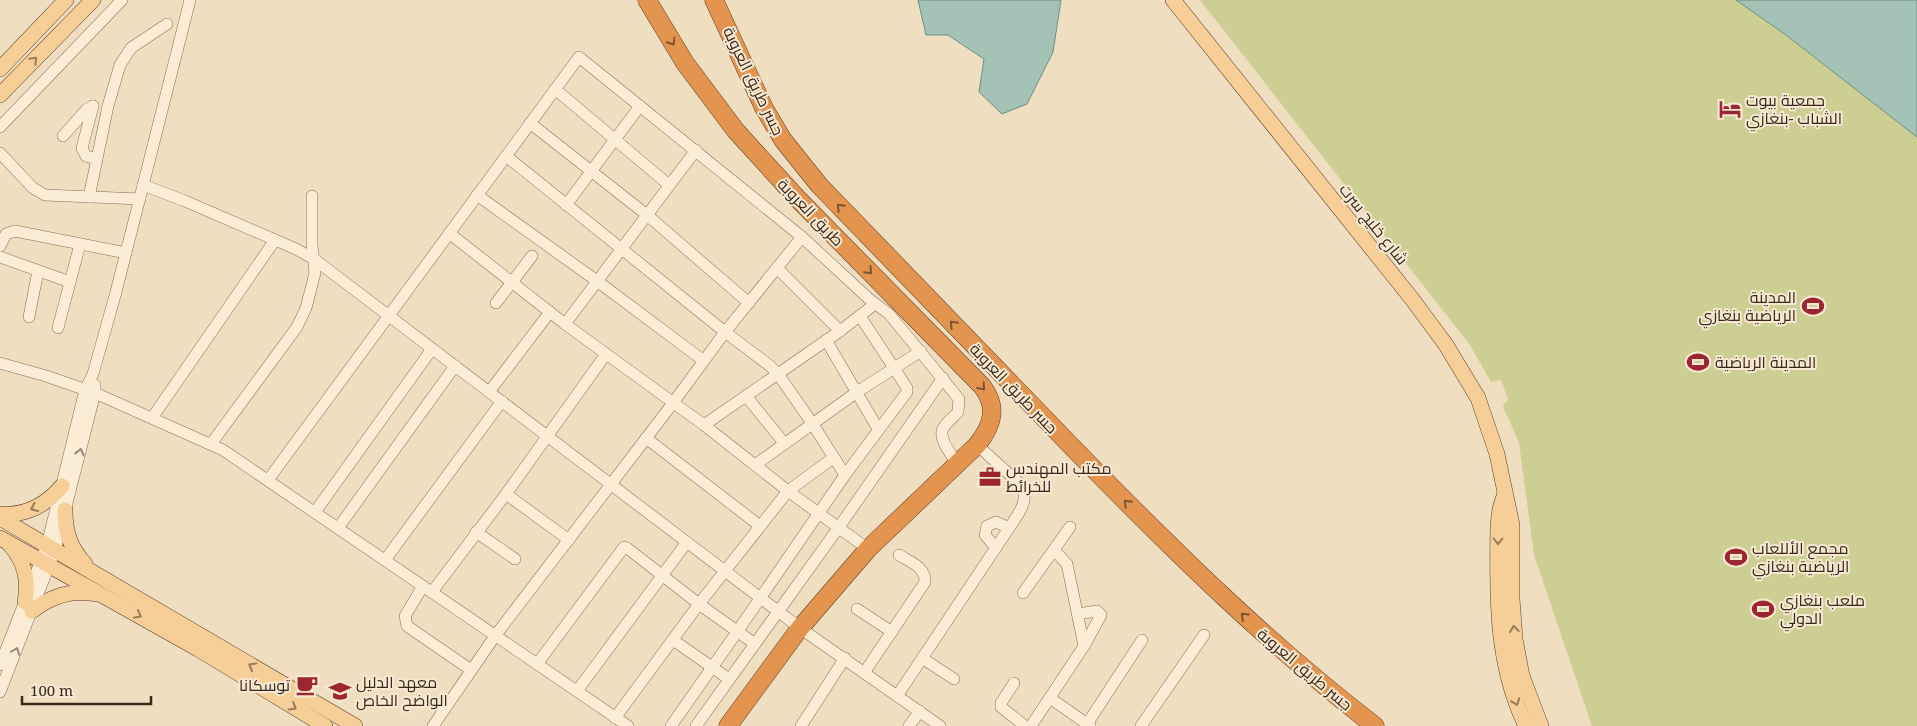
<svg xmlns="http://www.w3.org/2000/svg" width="1917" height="726" viewBox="0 0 1917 726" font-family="'Noto Serif',Cairo,serif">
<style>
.park{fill:#cdce94}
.water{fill:#a4c2b6;stroke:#6a9084}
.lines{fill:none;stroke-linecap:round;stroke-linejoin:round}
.minor-casing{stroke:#8a6e58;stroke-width:12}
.major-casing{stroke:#583d2c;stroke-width:16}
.highway-casing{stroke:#583d2c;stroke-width:19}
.minor{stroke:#faecd5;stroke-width:11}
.major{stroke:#f5cf97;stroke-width:15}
.highway{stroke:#e3944e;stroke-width:18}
.oneway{stroke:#7d5331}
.oneway2{stroke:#977c5a}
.oneway3{stroke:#9a8a79}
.labels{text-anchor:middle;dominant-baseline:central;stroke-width:4;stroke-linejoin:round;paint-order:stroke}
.street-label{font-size:16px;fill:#39281d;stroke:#f7e9d1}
.poi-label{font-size:16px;fill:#39281d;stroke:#f7e9d1;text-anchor:start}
</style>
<rect width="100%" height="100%" fill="#f0dec1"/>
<!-- park -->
<path class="park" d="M 1200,0 L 1736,0 L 1786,35 L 1917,137 L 1917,726 L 1592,726 L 1534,555 L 1519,443 L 1503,406 L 1508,399 L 1501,380 L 1491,382 L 1470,345 Z"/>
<!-- water -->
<g class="water">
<path d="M 918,0 L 1061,0 L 1053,52 L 1027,104 L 1002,114 L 979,92 L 984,59 L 948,35 L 926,35 Z"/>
<path d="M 1736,0 L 1917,0 L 1917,137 L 1786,35 Z"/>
</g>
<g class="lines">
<!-- minor casing -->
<g class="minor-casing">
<g id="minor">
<path d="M 555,89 L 669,185"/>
<path d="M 93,106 L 82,148 L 86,156 L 96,159"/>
<path d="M 530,123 L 647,215 L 749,303"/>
<path d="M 0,127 L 122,0"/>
<path d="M 63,136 L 87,109 L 93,106"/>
<path d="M 0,153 L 33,188 L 45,195 L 140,199"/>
<path d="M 506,156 L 725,332 L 770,366 L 778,374 L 812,423 L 845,475"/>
<path d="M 143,185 L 185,201 L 296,249 L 314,259 L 800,628 L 940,726"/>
<path d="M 477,195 L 597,281 L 704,361"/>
<path d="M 89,197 L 108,106 L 120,65 L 131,48 L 167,24"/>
<path d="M 566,205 L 640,106"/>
<path d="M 449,233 L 565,324 L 704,425 L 788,491 L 868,549"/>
<path d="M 0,246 L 6,234 L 15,231 L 126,253"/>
<path d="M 0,257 L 70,282"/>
<path d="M 777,268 L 840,331"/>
<path d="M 496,303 L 532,256"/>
<path d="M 29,317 L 38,271"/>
<path d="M 565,324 L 696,150"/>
<path d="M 58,328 L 80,244"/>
<path d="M 826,340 L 878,429"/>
<path d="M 0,363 L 46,376 L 95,393 L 223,450 L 628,726"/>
<path d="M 489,392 L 550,312"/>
<path d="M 746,396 L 784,443"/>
<path d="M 152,418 L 275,240"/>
<path d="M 704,425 L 840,331 L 875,304"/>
<path d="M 646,438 L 760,526"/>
<path d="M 211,444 L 297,327 L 306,308 L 315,273 L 312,245 L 312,196"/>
<path d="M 755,465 L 857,392 L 921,351"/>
<path d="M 268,480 L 579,57 L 802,237 L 868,298 L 889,314 L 959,399 L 958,412 C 954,417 948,421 944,427 C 936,437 952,455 957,464"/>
<path d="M 506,494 L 569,540"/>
<path d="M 315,512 L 432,349"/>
<path d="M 338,528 L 455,366"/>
<path d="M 476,532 L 515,559"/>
<path d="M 996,548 L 985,535 L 987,526 L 996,522 L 1009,528"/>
<path d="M 1054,550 L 1067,564 L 1084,646"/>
<path d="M 385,560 L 502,401"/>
<path d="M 423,586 L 405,616 L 407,626 L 471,670"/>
<path d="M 432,592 L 506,494 L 606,354"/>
<path d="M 1023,593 L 1070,527"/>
<path d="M 857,609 L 892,632"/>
<path d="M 673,640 L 729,679"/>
<path d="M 922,658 L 954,679"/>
<path d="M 537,664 L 624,547 L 627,548 L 699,604 L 755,644"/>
<path d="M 0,665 L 47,545 L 85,390 L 93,374 L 116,292 L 190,0"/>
<path d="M 864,673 L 925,582 C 926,567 910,562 899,555"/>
<path d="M 1014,683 L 1001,703 L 1001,707 L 1025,726"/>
<path d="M 577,691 L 687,542"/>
<path d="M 0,692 L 55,550 L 95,393 L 95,385"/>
<path d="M 897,696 L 1009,528 C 1018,514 1032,499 1019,483 L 977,445"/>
<path d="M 1050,698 L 1090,726"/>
<path d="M 615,718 L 699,604 L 788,491 L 833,458"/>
<path d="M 1087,724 L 1142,640"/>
<path d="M 433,726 L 495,636 L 673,403 L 725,332 L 802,237"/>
<path d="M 671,726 L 737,632 L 845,475 L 907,392 L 907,388 L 860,316"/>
<path d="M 696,726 L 839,527 L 943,378"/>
<path d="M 801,726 L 845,658"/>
<path d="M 909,726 L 920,711"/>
<path d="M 1031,726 L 1084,646 L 1101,615 L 1097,611 L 1078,614"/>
<path d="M 1141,726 L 1204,635"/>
</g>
</g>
<!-- major casing -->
<g class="major-casing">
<g id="major">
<path d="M 1173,0 L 1412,299 L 1446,345 L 1478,398 L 1497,454 L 1512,525 L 1512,599 L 1515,639 L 1522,676 L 1541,726"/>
<path d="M 0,69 L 66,0"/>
<path d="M 0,95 L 93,0"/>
<path d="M 1505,493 L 1500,509 L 1498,525 C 1497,593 1495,663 1526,726"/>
<path d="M 65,510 C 65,533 70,547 85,564"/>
<path d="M 0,514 C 25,516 46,505 62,486"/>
<path d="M 0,518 L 355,726"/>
<path d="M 0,538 L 198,649 L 325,726"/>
<path d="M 10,545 C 25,562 29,580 25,602"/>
<path d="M 32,611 C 51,596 72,589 96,594"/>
</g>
</g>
<!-- highway casing -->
<g class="highway-casing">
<g id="highway">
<path d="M 647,0 L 685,63 L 736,131 L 797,198 L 982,386 C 998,407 993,425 977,445 L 868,549 L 800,628 L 728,726"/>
<path d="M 714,0 L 764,108 L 783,140 L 819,185 C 906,274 992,364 1079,454 C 1173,550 1268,644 1375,726"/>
</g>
</g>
<!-- minor -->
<use href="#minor" class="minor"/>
<!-- major -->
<use href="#major" class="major"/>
<!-- highway -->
<use href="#highway" class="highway"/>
</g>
<!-- one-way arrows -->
<defs><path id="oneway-chevron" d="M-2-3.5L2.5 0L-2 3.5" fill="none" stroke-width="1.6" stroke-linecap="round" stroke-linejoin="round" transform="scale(1.25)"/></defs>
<g class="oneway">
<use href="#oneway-chevron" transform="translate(672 42) rotate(58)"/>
<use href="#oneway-chevron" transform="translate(840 207) rotate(-134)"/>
<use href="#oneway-chevron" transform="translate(869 271) rotate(46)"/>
<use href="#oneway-chevron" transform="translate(953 324) rotate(-134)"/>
<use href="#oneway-chevron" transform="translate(982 387) rotate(49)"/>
<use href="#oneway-chevron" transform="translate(1127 503) rotate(-135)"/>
<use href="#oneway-chevron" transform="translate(1244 616) rotate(-137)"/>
</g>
<g class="oneway2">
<use href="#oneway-chevron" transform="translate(34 60) rotate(-46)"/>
<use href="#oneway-chevron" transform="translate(34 508) rotate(155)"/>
<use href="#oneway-chevron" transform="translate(1498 541) rotate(90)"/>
<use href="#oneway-chevron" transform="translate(138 615) rotate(29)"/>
<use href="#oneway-chevron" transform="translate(1514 629) rotate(-97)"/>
<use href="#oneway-chevron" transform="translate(252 666) rotate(-150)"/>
<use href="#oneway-chevron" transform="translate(1516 702) rotate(70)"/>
<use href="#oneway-chevron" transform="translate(293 707) rotate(31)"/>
</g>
<g class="oneway3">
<use href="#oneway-chevron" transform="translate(80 452) rotate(-76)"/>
<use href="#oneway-chevron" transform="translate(16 651) rotate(-69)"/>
</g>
<!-- icons -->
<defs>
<g id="hotel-bare" transform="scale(1.725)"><path d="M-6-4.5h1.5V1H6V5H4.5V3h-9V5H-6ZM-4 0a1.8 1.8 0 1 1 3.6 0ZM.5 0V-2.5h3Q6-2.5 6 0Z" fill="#9c2530" stroke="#f7e9d1" stroke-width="2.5" paint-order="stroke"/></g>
<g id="stadium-bare" transform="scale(1.725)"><path d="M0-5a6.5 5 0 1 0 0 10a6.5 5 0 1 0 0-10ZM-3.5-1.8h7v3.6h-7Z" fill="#9c2530" stroke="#f7e9d1" stroke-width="2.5" paint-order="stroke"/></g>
<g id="office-bare" transform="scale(1.725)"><path d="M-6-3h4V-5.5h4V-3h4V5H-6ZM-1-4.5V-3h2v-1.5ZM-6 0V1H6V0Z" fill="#9c2530" stroke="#f7e9d1" stroke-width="2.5" paint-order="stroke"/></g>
<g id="cafe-bare" transform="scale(1.725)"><path d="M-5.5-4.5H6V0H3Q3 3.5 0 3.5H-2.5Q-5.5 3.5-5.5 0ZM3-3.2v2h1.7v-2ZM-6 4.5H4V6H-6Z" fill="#9c2530" stroke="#f7e9d1" stroke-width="2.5" paint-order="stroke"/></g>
<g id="school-bare" transform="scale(1.725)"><path d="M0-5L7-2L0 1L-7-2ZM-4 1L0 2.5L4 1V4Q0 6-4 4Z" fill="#9c2530" stroke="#f7e9d1" stroke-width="2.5" paint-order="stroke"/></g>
</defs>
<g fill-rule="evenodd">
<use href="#hotel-bare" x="1730" y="109"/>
<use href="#stadium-bare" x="1813" y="306"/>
<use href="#stadium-bare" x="1698" y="362"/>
<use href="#office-bare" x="990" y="477"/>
<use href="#stadium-bare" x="1736" y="557"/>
<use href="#stadium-bare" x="1763" y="609"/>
<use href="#cafe-bare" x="307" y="685"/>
<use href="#school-bare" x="340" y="691"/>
</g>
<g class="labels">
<!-- street labels -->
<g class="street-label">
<text transform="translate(754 81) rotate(64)">جسر طريق العروبة</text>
<text transform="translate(811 212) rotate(46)">طريق العروبة</text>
<text transform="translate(1374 224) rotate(51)">شارع خليج سرت</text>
<text transform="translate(1014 388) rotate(46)">جسر طريق العروبة</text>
<text transform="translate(1305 669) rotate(40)">جسر طريق العروبة</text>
</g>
<!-- poi labels -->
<g class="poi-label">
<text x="1746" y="100">جمعية بيوت<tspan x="1746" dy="18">الشباب -بنغازي</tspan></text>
<text x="1796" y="297" text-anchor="end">المدينة<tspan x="1796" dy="18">الرياضية بنغازي</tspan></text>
<text x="1715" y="362">المدينة الرياضية</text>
<text x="1006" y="468">مكتب المهندس<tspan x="1006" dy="18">للخرائط</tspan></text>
<text x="1752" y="548">مجمع الأللعاب<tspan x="1752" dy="18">الرياضية بنغازي</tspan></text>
<text x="1780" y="600">ملعب بنغازي<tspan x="1780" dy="18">الدولي</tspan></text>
<text x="356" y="682">معهد الدليل<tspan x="356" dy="18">الواضح الخاص</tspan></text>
<text x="290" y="685" text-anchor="end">توسكانا</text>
</g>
</g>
<!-- scale -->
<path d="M22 696v8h129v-8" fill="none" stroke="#39281d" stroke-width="2.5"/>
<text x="30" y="696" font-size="15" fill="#39281d" stroke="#f7e9d1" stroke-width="4" paint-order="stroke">100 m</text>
</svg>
